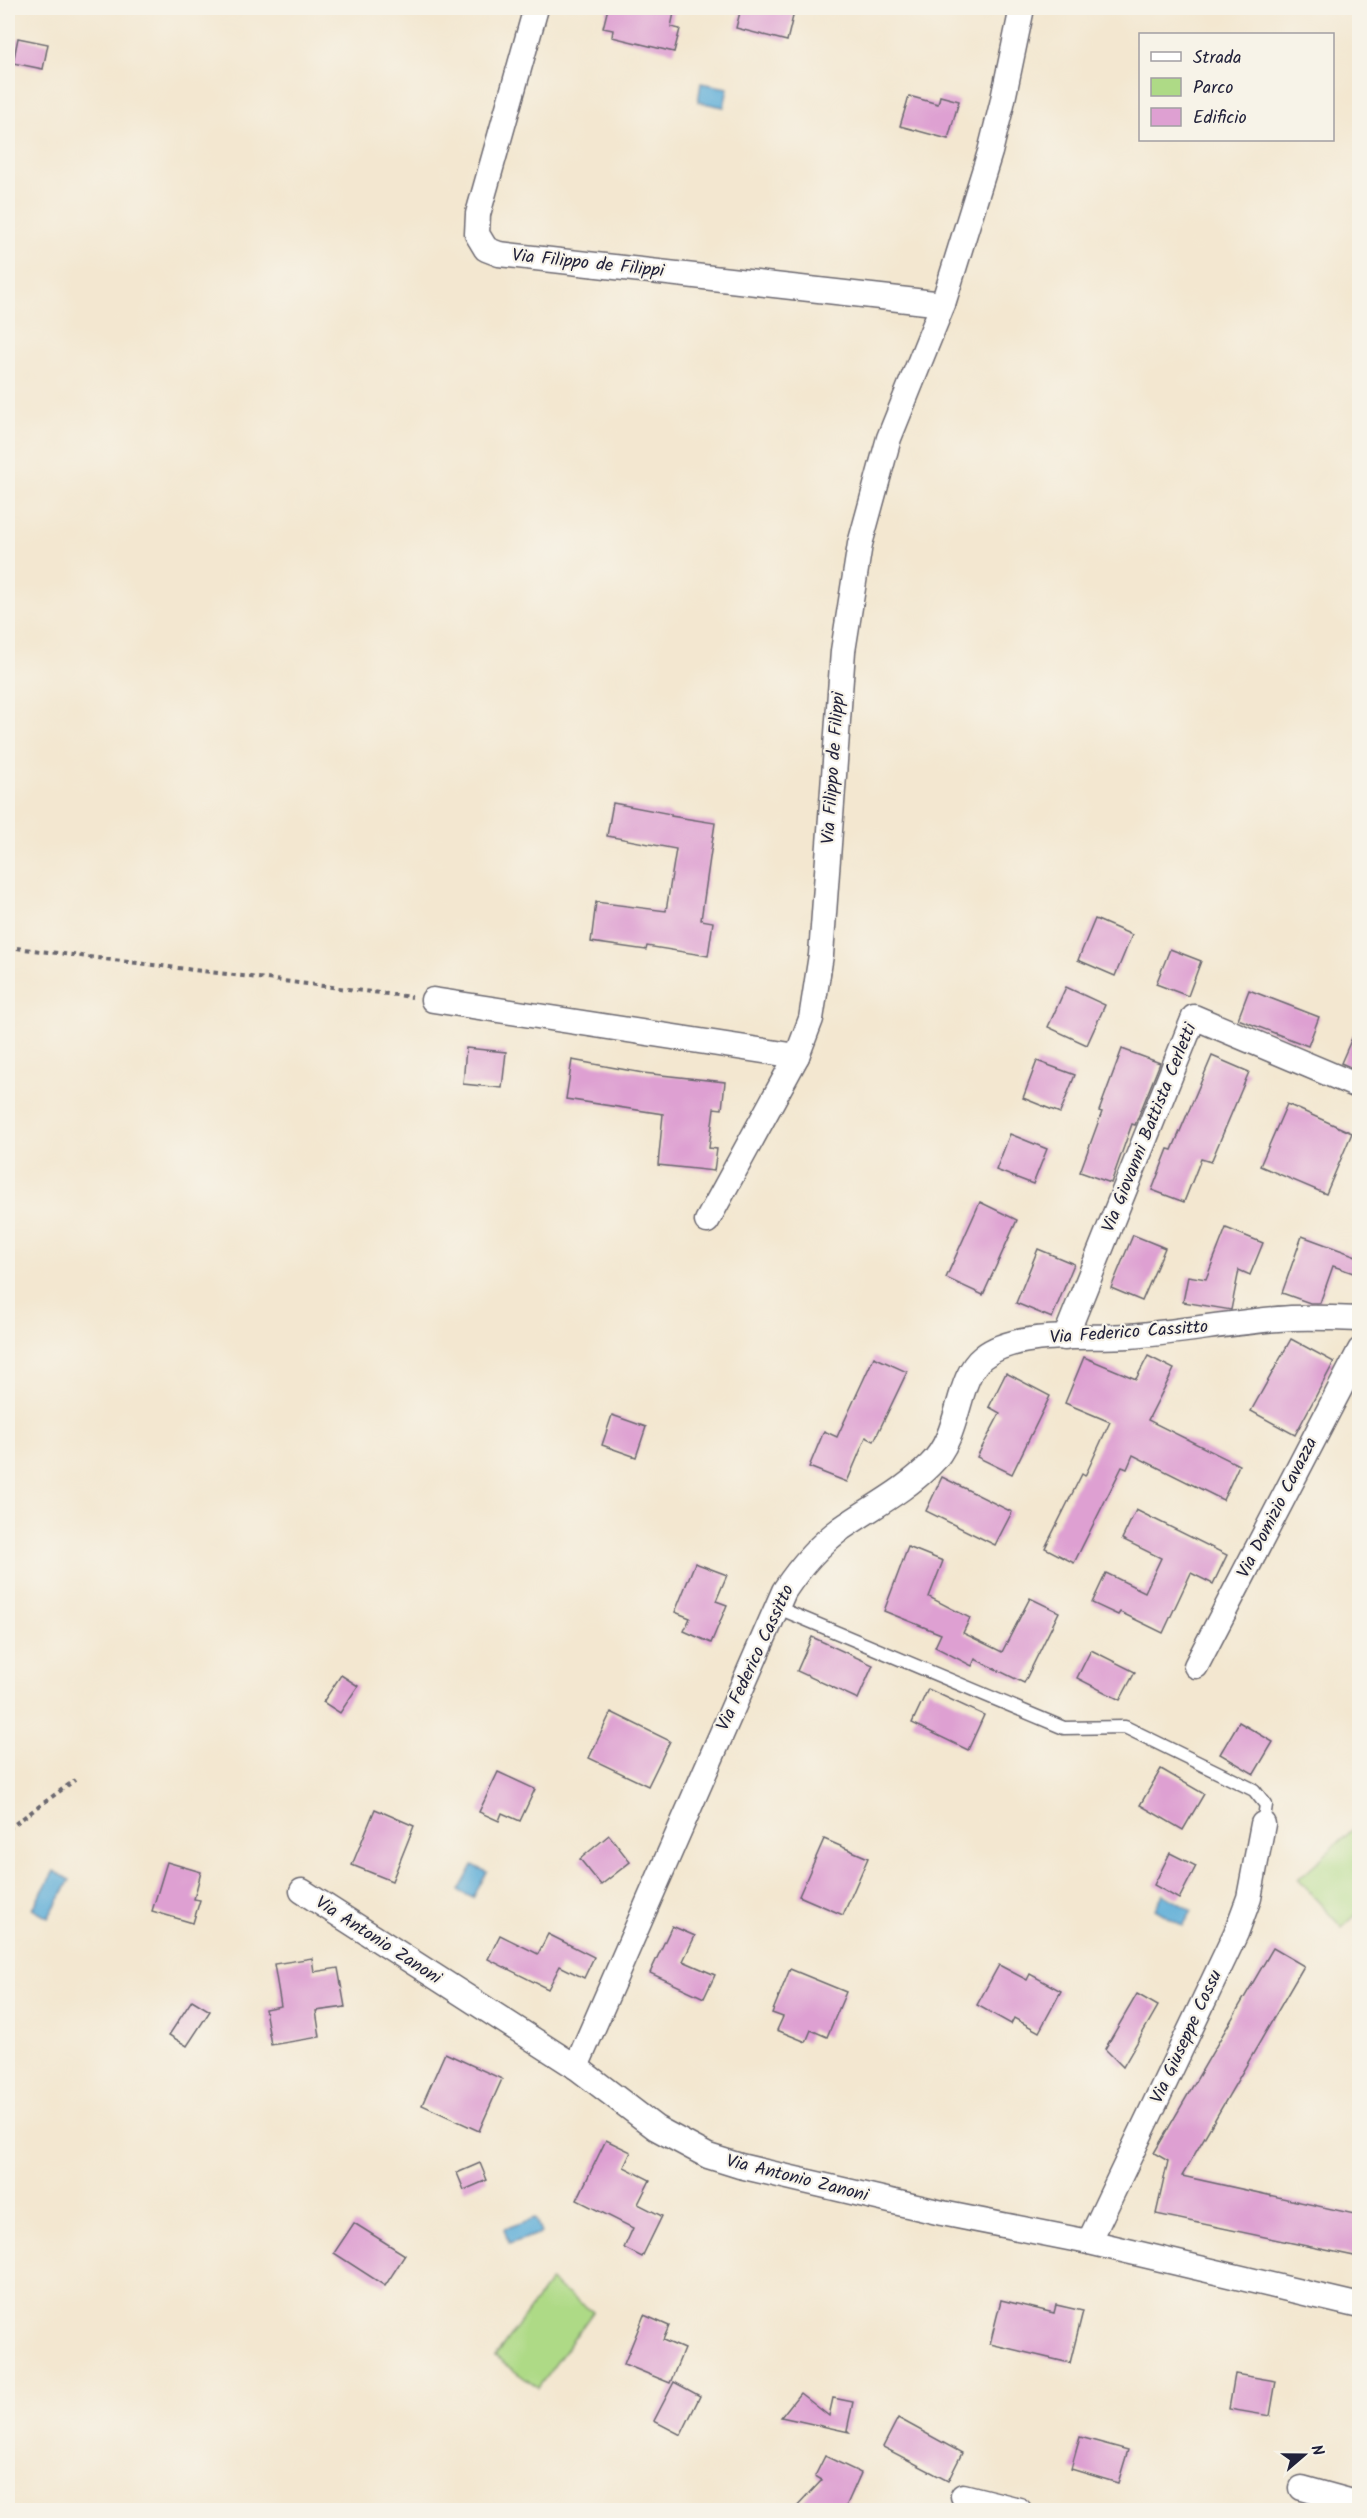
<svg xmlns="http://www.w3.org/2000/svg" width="1367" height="2518" viewBox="0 0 1367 2518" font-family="Kalam,sans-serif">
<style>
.green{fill:#aeda86;stroke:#687e60;stroke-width:1.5}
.water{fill:#5dadd8;stroke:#40688a;stroke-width:1.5}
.building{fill:#dea0d2}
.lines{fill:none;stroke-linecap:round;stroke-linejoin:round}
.lane-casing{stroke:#6b676f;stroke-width:15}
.street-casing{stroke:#6b676f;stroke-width:27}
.path{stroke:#6b676f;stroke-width:4;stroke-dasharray:4.5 4.5;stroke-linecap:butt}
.lane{stroke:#fff;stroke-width:12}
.street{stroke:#fff;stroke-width:24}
.labels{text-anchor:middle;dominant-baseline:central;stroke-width:4.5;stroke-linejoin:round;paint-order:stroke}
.street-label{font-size:18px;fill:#22223b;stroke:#f7f3e8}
</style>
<rect width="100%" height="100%" fill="#f7f3e8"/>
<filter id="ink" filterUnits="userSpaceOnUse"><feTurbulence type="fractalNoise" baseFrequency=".0167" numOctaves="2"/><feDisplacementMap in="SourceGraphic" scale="12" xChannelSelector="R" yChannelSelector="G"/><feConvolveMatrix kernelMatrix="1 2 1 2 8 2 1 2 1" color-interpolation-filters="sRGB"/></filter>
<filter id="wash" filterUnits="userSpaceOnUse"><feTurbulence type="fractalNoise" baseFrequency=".008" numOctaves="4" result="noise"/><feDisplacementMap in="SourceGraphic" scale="24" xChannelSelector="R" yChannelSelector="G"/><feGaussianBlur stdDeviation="1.35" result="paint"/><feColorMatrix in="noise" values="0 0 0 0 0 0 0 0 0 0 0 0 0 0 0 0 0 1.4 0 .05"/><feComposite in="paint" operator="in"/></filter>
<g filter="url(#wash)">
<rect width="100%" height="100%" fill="#f3e7d0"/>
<!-- green -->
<g class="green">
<path d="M 1359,1824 L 1359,1912 L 1342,1928 L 1298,1879 Z"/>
<path d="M 550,2281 L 593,2312 L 538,2388 L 495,2357 Z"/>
</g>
<!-- water -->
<g class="water">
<path d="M 701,83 L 728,88 L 724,107 L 698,102 Z"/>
<path d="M 473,1865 L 487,1872 L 473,1898 L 459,1891 Z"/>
<path d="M 54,1871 L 70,1880 L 48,1918 L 32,1909 Z"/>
<path d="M 1163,1894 L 1192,1911 L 1183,1926 L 1155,1909 Z"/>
<path d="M 535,2218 L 541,2233 L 509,2244 L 504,2229 Z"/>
</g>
<g id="blocks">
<!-- building -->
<g class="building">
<path d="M 608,8 L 675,8 L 671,27 L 680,29 L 674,52 L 612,37 L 613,30 L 603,28 Z"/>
<path d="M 741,8 L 795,8 L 787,41 L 736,28 Z"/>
<path d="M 18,38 L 48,44 L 43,69 L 13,63 Z"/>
<path d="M 909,96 L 938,104 L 940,96 L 959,101 L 948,139 L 900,126 Z"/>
<path d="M 613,803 L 671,814 L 671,816 L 715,823 L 701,920 L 713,922 L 708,956 L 647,946 L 646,950 L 591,942 L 596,902 L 666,911 L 676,849 L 607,836 Z"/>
<path d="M 1095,919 L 1132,935 L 1115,976 L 1078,960 Z"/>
<path d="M 1170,949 L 1201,961 L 1188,996 L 1156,984 Z"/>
<path d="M 1066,987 L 1105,1005 L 1087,1045 L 1048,1027 Z"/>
<path d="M 1249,990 L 1319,1017 L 1308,1046 L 1238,1019 Z"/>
<path d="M 1359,1022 L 1359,1071 L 1341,1063 Z"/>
<path d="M 466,1048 L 506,1052 L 502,1088 L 463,1084 Z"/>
<path d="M 1122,1049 L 1160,1063 L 1135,1125 L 1132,1124 L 1111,1183 L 1080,1172 L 1102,1112 L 1099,1111 Z"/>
<path d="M 1212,1056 L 1249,1072 L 1211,1162 L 1201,1159 L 1184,1202 L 1152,1190 L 1168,1149 L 1172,1150 Z"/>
<path d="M 572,1060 L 643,1073 L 725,1082 L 722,1109 L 714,1108 L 709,1148 L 717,1149 L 714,1171 L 658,1165 L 663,1114 L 566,1099 Z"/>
<path d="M 1037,1061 L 1075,1075 L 1060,1113 L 1023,1098 Z"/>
<path d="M 1287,1104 L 1352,1133 L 1326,1194 L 1260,1166 Z"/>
<path d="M 1010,1134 L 1047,1149 L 1033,1184 L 996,1170 Z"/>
<path d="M 980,1202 L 1017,1220 L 983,1295 L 946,1278 Z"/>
<path d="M 1226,1228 L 1263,1243 L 1250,1275 L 1239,1270 L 1231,1310 L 1183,1302 L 1188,1276 L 1206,1279 Z"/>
<path d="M 1133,1235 L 1165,1248 L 1142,1301 L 1111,1288 Z"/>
<path d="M 1302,1236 L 1359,1257 L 1359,1275 L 1333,1266 L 1320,1303 L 1310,1303 L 1282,1293 Z"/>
<path d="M 1038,1249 L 1074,1264 L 1052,1318 L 1016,1303 Z"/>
<path d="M 1291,1339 L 1334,1362 L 1295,1435 L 1251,1411 Z"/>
<path d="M 1148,1356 L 1174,1369 L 1148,1420 L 1239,1465 L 1223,1500 L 1133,1455 L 1127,1469 L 1122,1467 L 1074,1563 L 1045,1548 L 1082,1474 L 1085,1476 L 1110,1422 L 1065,1403 L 1084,1357 L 1136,1379 Z"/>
<path d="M 874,1357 L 907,1372 L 874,1441 L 866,1437 L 847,1482 L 809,1467 L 824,1431 L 837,1437 Z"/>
<path d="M 1006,1373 L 1050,1396 L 1012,1474 L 977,1457 L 1000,1413 L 989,1407 Z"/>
<path d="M 612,1415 L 646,1427 L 636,1457 L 602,1445 Z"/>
<path d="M 942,1477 L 1012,1512 L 995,1545 L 926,1511 Z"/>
<path d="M 1136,1510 L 1227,1555 L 1213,1584 L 1191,1573 L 1163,1633 L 1120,1612 L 1118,1615 L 1092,1603 L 1106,1573 L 1145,1592 L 1161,1558 L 1122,1539 Z"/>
<path d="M 908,1547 L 943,1561 L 929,1597 L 970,1618 L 963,1633 L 1002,1652 L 1030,1598 L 1059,1612 L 1024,1683 L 975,1659 L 972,1666 L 935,1647 L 941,1634 L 884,1611 Z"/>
<path d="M 695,1563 L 727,1575 L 716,1601 L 727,1605 L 711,1643 L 684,1631 L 690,1618 L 675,1612 Z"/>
<path d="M 812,1637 L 873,1665 L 858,1699 L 797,1671 Z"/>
<path d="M 1091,1650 L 1135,1672 L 1120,1700 L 1077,1678 Z"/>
<path d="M 341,1675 L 358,1686 L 340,1713 L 323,1702 Z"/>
<path d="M 928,1689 L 984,1715 L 968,1750 L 912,1723 Z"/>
<path d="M 611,1712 L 670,1741 L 648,1786 L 589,1758 Z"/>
<path d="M 1239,1722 L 1273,1742 L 1254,1774 L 1220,1754 Z"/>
<path d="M 1161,1769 L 1204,1794 L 1183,1830 L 1140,1805 Z"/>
<path d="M 498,1772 L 535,1789 L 520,1821 L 502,1813 L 499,1821 L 479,1812 Z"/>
<path d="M 375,1809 L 414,1826 L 392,1881 L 352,1865 Z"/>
<path d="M 609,1835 L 630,1862 L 601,1885 L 580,1859 Z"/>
<path d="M 824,1839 L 868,1858 L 843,1915 L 799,1896 Z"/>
<path d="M 1170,1853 L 1196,1866 L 1179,1899 L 1154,1885 Z"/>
<path d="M 167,1862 L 201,1872 L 194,1899 L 200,1900 L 193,1923 L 152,1911 Z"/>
<path d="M 672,1926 L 695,1936 L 683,1961 L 715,1975 L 704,1998 L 650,1973 Z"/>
<path d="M 548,1934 L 594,1957 L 584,1978 L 560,1966 L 548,1989 L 488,1959 L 500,1935 L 538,1954 Z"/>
<path d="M 1273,1948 L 1304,1966 L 1182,2176 L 1359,2215 L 1359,2257 L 1156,2214 L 1168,2161 L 1154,2153 Z"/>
<path d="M 312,1958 L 314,1972 L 338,1968 L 345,2007 L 316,2011 L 320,2037 L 271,2045 L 265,2009 L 281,2006 L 274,1964 Z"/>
<path d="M 999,1965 L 1027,1980 L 1030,1974 L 1061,1991 L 1039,2032 L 1014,2018 L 1011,2024 L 977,2005 Z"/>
<path d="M 790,1969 L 846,1992 L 827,2037 L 811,2030 L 806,2042 L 777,2030 L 783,2017 L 772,2013 Z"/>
<path d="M 1137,1994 L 1158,2006 L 1123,2067 L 1105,2049 Z"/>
<path d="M 192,2000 L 210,2011 L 187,2046 L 169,2035 Z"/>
<path d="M 445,2053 L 502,2079 L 479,2131 L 422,2105 Z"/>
<path d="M 606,2140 L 631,2152 L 624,2167 L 650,2180 L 638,2204 L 662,2216 L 642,2257 L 624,2248 L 633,2228 L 577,2200 Z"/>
<path d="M 480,2163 L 487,2180 L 464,2190 L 457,2173 Z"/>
<path d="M 354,2223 L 405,2255 L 385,2286 L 334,2253 Z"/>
<path d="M 1001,2300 L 1054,2313 L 1056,2305 L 1083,2311 L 1070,2363 L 990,2344 Z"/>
<path d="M 644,2315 L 669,2326 L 663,2340 L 684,2349 L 670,2383 L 624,2364 Z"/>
<path d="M 1235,2374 L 1276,2381 L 1270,2416 L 1229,2409 Z"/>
<path d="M 674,2382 L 700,2396 L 681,2435 L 654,2421 Z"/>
<path d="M 800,2393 L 829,2416 L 833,2398 L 853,2402 L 847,2430 L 849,2432 L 781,2417 Z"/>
<path d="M 898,2418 L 962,2453 L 948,2481 L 883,2447 Z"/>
<path d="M 1080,2437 L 1128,2450 L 1118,2483 L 1071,2469 Z"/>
<path d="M 825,2456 L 861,2473 L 844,2511 L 793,2511 L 822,2480 L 815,2476 Z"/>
</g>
</g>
</g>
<g filter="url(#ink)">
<use href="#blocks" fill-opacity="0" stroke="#6b676f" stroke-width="1.5"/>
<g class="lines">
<!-- lane casing -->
<g class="lane-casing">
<path id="lane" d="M 776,1607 L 1064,1728 L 1125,1727 L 1254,1790 L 1266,1805 L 1263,1824"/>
</g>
<!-- street casing -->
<g class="street-casing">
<g id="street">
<path d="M 536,8 L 478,214 L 477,234 L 486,249 L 499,254 L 943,304"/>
<path d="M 433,1000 L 797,1056"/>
<path d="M 707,1221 L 797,1056 L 811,1019 L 821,955 L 843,651 L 860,544 L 889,438 L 943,304 L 990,152 L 1002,104 L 1022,8"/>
<path d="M 1065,1338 L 1194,1017 L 1360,1087"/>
<path d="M 1196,1666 L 1360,1350"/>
<path d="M 302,1891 L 576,2067 L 656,2128 L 708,2156 L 740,2166 L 942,2213 L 1089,2242 L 1360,2306"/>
<path d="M 576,2067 L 784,1591 C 800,1567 819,1545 842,1528 C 872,1507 904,1491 930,1465 C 962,1434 955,1379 983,1357 C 1017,1330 1088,1339 1129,1336 C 1184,1332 1237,1321 1291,1318 C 1314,1317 1337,1318 1360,1319"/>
<path d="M 1089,2242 L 1236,1933 L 1249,1898 L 1263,1824"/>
<path d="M 1302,2488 L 1360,2504"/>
<path d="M 963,2496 L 1019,2510"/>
</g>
</g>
<!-- path -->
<g class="path">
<path d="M 8,947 L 412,997"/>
<path d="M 8,1829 L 75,1780"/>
</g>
<!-- lane -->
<use href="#lane" class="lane"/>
<!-- street -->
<use href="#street" class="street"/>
</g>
</g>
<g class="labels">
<!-- street labels -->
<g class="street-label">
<text transform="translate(588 264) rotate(6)">Via Filippo de Filippi</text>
<text transform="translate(834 768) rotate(-86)">Via Filippo de Filippi</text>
<text transform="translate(1150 1128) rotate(-68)">Via Giovanni Battista Cerletti</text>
<text transform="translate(1129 1333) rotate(-4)">Via Federico Cassitto</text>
<text transform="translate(1278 1508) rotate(-63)">Via Domizio Cavazza</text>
<text transform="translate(756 1658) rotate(-65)">Via Federico Cassitto</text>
<text transform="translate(378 1941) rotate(33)">Via Antonio Zanoni</text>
<text transform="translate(1187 2037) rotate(-65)">Via Giuseppe Cossu</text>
<text transform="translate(797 2179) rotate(14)">Via Antonio Zanoni</text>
</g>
</g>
<!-- margin -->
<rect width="1367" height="2518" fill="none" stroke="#f7f3e8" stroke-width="30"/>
<!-- legend -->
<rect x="1139" y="33" width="195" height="108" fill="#f7f3e8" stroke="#a29fa3" stroke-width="1.5"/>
<rect x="1151" y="52" width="30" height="9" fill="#ffffff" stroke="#a29fa3" stroke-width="1.5"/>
<text x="1193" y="63" font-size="18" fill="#22223b">Strada</text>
<rect x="1151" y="78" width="30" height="18" fill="#aeda86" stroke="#a29fa3" stroke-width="1.5"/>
<text x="1193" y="93" font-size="18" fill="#22223b">Parco</text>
<rect x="1151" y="108" width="30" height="18" fill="#dea0d2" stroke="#a29fa3" stroke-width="1.5"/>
<text x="1193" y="123" font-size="18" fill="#22223b">Edificio</text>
<!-- north arrow -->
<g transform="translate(1304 2455) rotate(70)" stroke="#f7f3e8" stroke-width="4.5" paint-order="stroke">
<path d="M0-4.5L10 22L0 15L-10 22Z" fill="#22223b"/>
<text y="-9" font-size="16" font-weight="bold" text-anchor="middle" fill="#22223b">N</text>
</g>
</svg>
